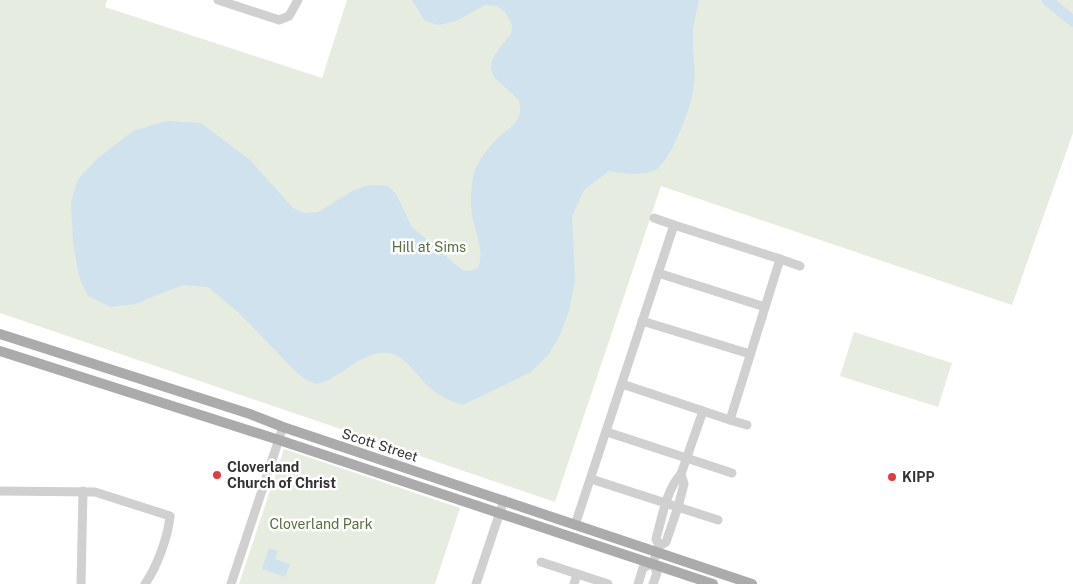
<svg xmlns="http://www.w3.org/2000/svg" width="1073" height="584" viewBox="0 0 1073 584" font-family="'Public Sans',sans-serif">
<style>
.green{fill:#e6ecdf}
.water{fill:#cfe2ee}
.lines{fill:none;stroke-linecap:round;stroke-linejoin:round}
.river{stroke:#cfe2ee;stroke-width:11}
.minor{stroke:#d0d0d0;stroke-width:9}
.major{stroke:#ababab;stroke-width:10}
.poi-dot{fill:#e63946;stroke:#fff;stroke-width:2}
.labels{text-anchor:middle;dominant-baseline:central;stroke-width:5;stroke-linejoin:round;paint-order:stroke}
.park-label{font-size:14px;fill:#56703f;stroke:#fff}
.street-label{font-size:14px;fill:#333;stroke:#fff}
.poi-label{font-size:14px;font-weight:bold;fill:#333;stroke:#fff;text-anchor:start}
</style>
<rect width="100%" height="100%" fill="#fff"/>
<!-- green -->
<g class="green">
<path d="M 0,0 L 107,0 L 105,7 L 322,78 L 347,0 L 1073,0 L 1073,133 L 1012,305 L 661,186 L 555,502 L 0,313 Z"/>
<path d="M 854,332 L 952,363 L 938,407 L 840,376 Z"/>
<path d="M 284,449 L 460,508 L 435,584 L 239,584 Z"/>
</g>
<!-- water -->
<g class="water">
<path d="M 412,0 L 699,0 C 697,11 693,23 693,34 C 692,53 697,72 693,92 C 690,109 670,163 655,170 C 641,177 624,173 609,171 L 584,190 L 572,216 L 575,282 L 569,311 L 560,335 L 549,354 L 531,372 L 463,405 C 450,401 439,396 429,387 C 411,370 401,345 372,355 C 358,359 348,369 335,376 C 330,380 323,382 317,384 L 306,380 L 297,373 L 239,313 L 208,287 L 183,285 L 135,304 L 110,307 L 88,296 L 79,277 L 73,242 L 71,203 L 78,179 L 98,158 L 133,131 L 166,121 L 201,123 L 250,160 L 293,208 L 304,213 L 318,212 L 354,190 L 369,185 L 388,186 L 396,194 L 412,227 L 462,270 L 470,271 L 478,268 C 485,252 475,232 472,215 C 470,203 471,189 473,177 C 476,162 490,145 501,135 C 508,129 519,123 520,112 C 521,109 519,104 519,100 L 494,77 L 491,69 L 492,61 L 495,54 L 511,34 L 512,25 L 505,12 L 497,6 L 485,5 L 456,21 L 439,25 L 425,21 Z"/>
<path d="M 269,548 L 278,551 L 275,559 L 290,564 L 285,577 L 262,569 Z"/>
</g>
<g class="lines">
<!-- river -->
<path class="river" d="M 1047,0 L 1073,21"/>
<!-- minor -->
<g class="minor">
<path d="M 218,0 L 279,20 L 289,16 L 298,0"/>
<path d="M 654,218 L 674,225"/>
<path d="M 780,259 L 800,266"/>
<path d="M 658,273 L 765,307"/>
<path d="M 642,321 L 750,354"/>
<path d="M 730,420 L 747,425"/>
<path d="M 607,432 L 732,473"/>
<path d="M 681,474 L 703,411"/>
<path d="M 591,479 L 718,520"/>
<path d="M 0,491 L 95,492 L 170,516 C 168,537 157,567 145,584"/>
<path d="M 575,525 L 674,225 L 780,259 L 730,420 L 622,384"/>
<path d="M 541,562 L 608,584"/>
<path d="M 81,584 L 83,491"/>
<path d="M 231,584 L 283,427"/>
<path d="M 476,584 L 504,500"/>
<path d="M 574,584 L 577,574"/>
<path d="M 638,584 L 643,568 L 653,563"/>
<path d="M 653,584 L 657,573 L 653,563 L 659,546 L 666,542 L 678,507 L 684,484 L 681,474 C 666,490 662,518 656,539 L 659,546"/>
</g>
<!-- major -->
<g class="major">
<path d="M 0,334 L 250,414 L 283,427 L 752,584"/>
<path d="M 0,351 L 279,440 L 713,584"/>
</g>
</g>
<!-- markers -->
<g class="poi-dot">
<circle cx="217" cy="475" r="5"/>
<circle cx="892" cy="477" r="5"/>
</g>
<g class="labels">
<!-- park labels -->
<g class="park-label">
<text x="429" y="247">Hill at Sims</text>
<text x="321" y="524">Cloverland Park</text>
</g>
<!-- street labels -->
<g class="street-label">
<text transform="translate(380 445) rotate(18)">Scott Street</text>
</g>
<!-- poi labels -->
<g class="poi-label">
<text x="227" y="467">Cloverland<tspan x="227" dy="16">Church of Christ</tspan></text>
<text x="902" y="477">KIPP</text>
</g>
</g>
</svg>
